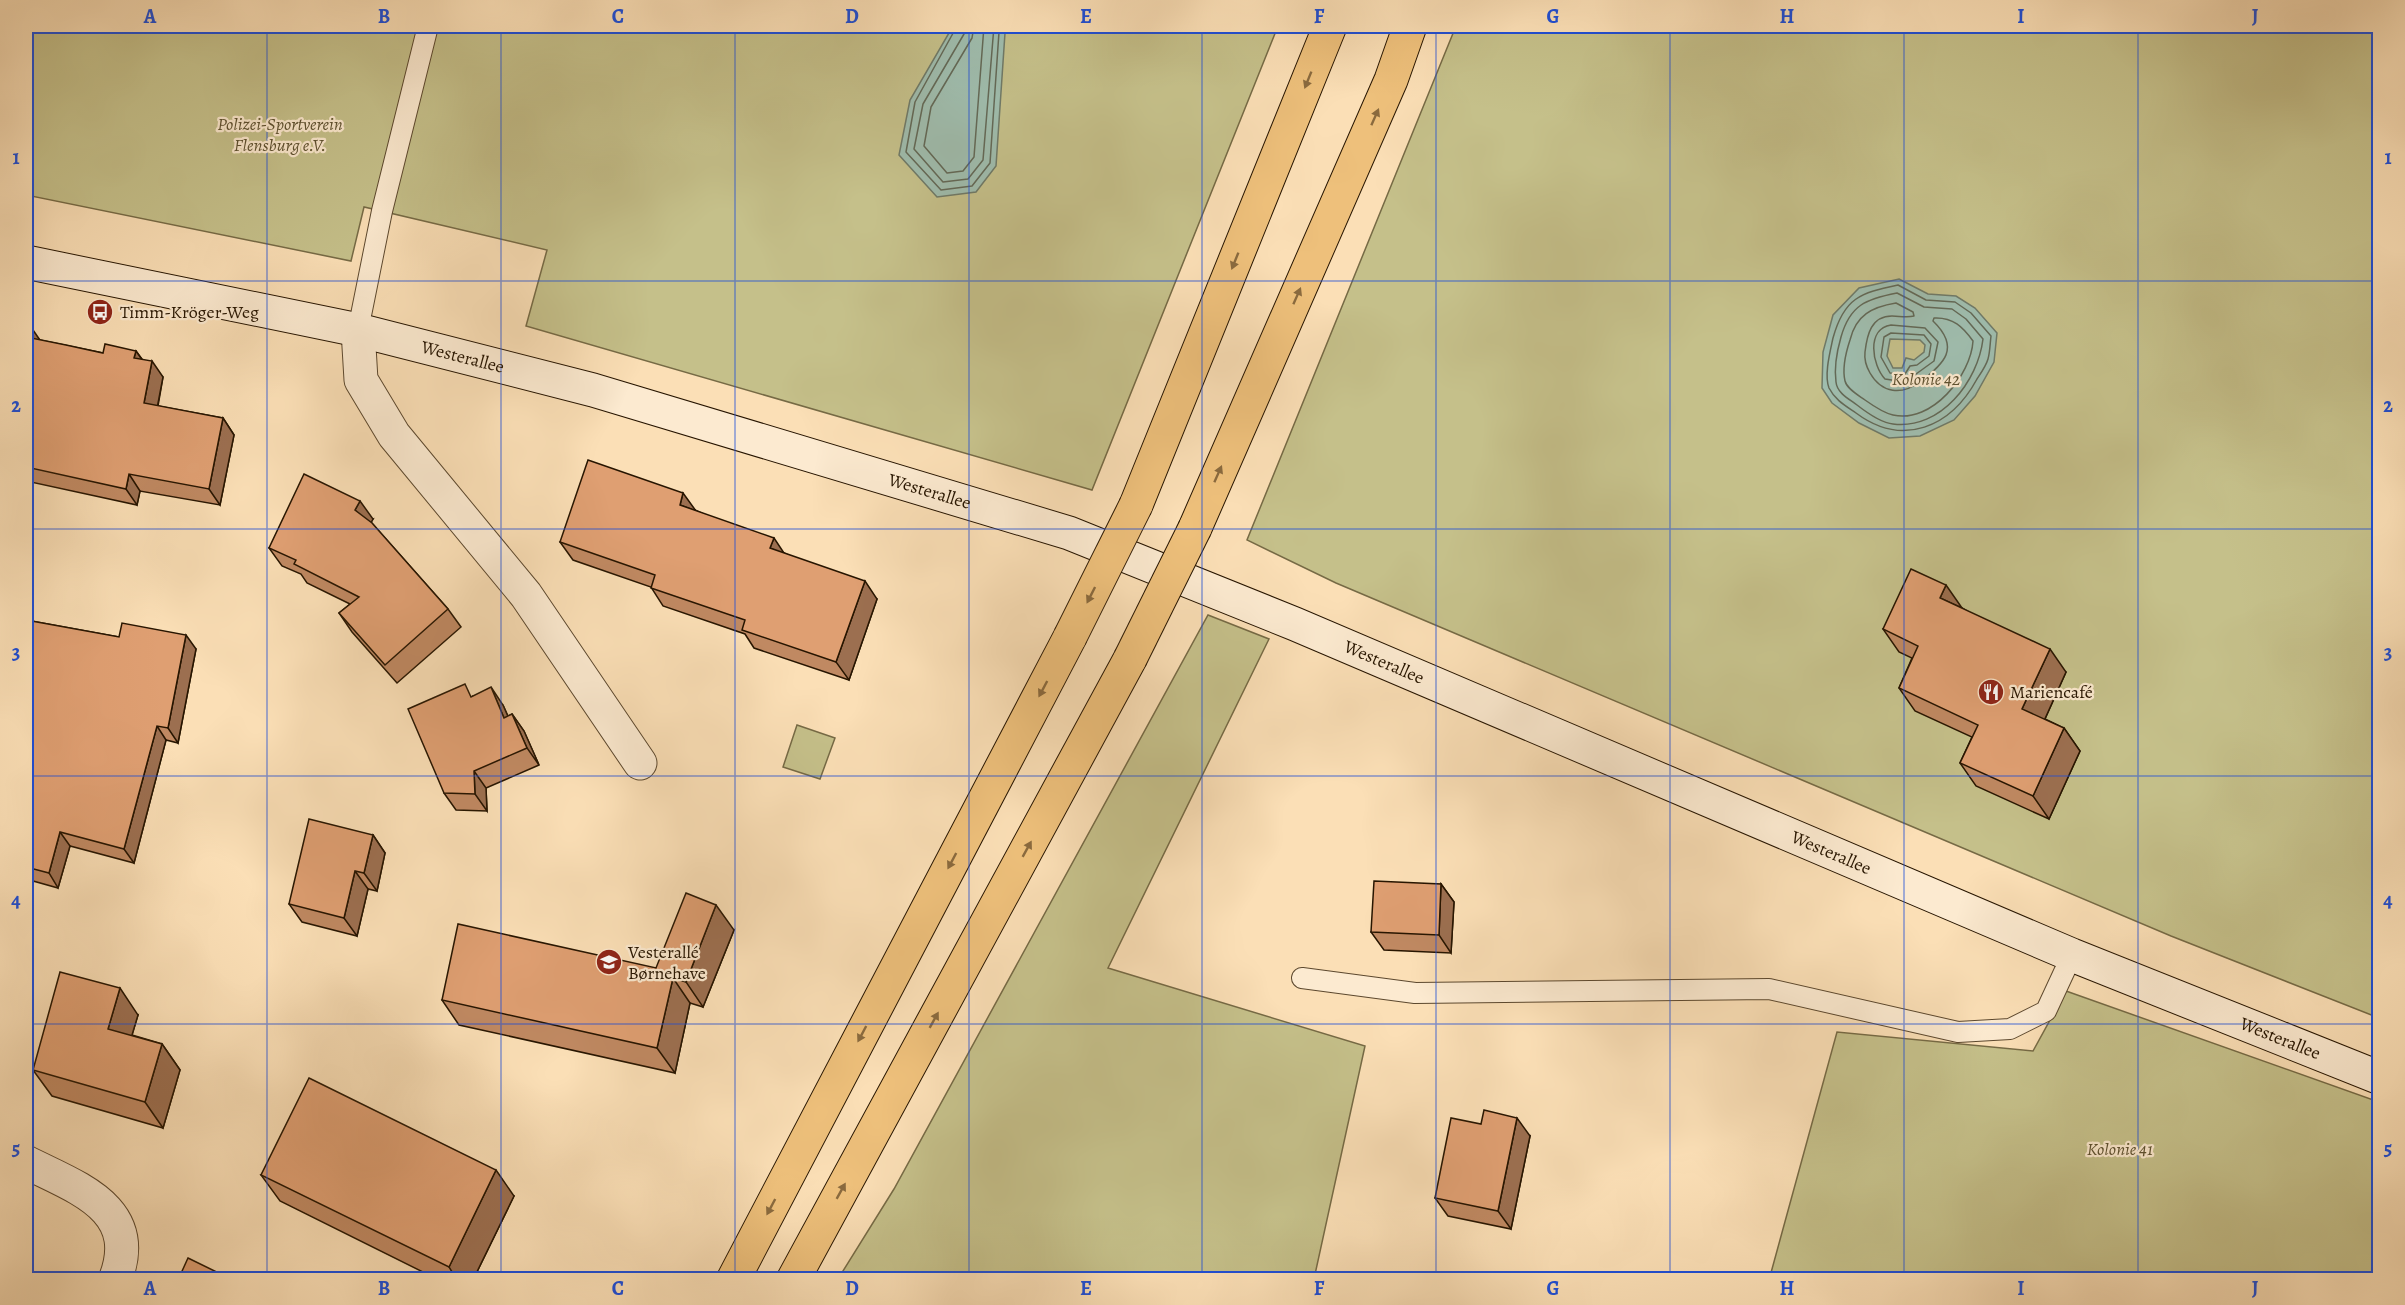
<svg xmlns="http://www.w3.org/2000/svg" width="2405" height="1305" viewBox="0 0 2405 1305" font-family="Alegreya,serif">
<style>
.green{fill:#c5c08a;stroke:#766a45;stroke-width:1.5}
.water{fill:#9fbdae;stroke:#6f7a68;stroke-width:1.5;fill-rule:evenodd}
.lines{fill:none;stroke-linecap:round;stroke-linejoin:round}
.shore{stroke:#636957;stroke-width:1.5}
.lane-casing{stroke:#5c482e;stroke-width:22}
.street-casing{stroke:#5c482e;stroke-width:35}
.secondary-casing{stroke:#271500;stroke-width:35}
.highway-casing{stroke:#271500;stroke-width:35}
.lane{stroke:#fcead0;stroke-width:20}
.street{stroke:#fcead0;stroke-width:33}
.secondary{stroke:#fcead0;stroke-width:33}
.highway{stroke:#eec07b;stroke-width:33}
.highway-bridge-casing{stroke:#271500;stroke-width:35;stroke-linecap:butt}
.highway-bridge{stroke:#eec07b;stroke-width:33}
.wall{fill:#c08962;stroke:#271500;stroke-width:1.5}
.shaded-wall{fill:#9c6f50;stroke:#271500;stroke-width:1.5}
.building{fill:#df9f72;stroke:#271500;stroke-width:1.5}
.oneway{fill:#8a6a3e}
.grid{fill:none;stroke:#1d4ed8;stroke-width:1.5;stroke-opacity:0.55}
.labels{text-anchor:middle;dominant-baseline:central;stroke-width:4.5;stroke-linejoin:round;paint-order:stroke}
.park-label{font-size:18px;font-style:italic;fill:#5e5130;stroke:#fcead0}
.poi-label{font-size:18px;fill:#271500;stroke:#fcead0;text-anchor:start}
.street-label{font-size:18px;fill:#271500;stroke:#fcead0}
.neatline{fill:none;stroke:#1d4ed8;stroke-width:2}
.grid-label{font-size:20px;text-anchor:middle;font-weight:bold;fill:#1d4ed8}
</style>
<rect width="100%" height="100%" fill="#fbdfb6"/>
<filter id="stains"><feTurbulence type="fractalNoise" baseFrequency=".00333" numOctaves="4"/><feColorMatrix values="0 0 0 0 .2 0 0 0 0 .09 0 0 0 0 .02 0 0 0 .5 -.17"/></filter>
<radialGradient id="worn" r=".72"><stop offset=".6" stop-color="#630" stop-opacity="0"/><stop offset="1" stop-color="#630" stop-opacity=".3"/></radialGradient>
<!-- green -->
<g class="green">
<path d="M 26,26 L 1278,26 L 1092,490 L 526,326 L 547,250 L 364,207 L 351,261 L 26,195 Z"/>
<path d="M 1456,26 L 2379,26 L 2379,1018 L 2171,936 L 1336,583 L 1247,540 Z"/>
<path d="M 1208,615 L 1269,639 L 1108,968 L 1365,1046 L 1314,1279 L 838,1279 L 894,1189 Z"/>
<path d="M 797,725 L 835,738 L 820,779 L 783,767 Z"/>
<path d="M 2066,991 L 2379,1102 L 2379,1279 L 1769,1280 L 1837,1032 L 2033,1051 Z"/>
</g>
<!-- water -->
<g class="water">
<path d="M 953,26 L 1011,26 L 1005,33 L 996,166 L 976,192 L 937,197 L 899,155 L 910,100 Z"/>
<path d="M 1899,279 L 1928,294 L 1956,296 L 1975,308 L 1997,333 L 1994,362 L 1975,396 L 1954,420 L 1920,436 L 1889,438 L 1859,423 L 1832,403 L 1822,388 L 1823,352 L 1833,315 L 1859,288 ZM 1890,339 L 1920,340 L 1925,345 L 1924,352 L 1914,360 L 1906,358 L 1902,368 L 1893,368 L 1887,356 Z"/>
</g>
<g class="lines">
<!-- shore -->
<g class="shore">
<path d="M 957,26 L 915,102 L 906,152 L 941,190 L 972,186 L 990,163 L 999,32 L 1003,26"/>
<path d="M 965,26 L 964,34 L 923,104 L 914,149 L 943,182 L 968,179 L 983,160 L 994,26"/>
<path d="M 974,26 L 972,38 L 931,107 L 924,146 L 947,173 L 963,171 L 974,157 L 984,26"/>
<path d="M 1898,285 L 1926,300 L 1955,302 L 1971,313 L 1991,336 C 1990,344 1990,352 1988,359 C 1986,366 1981,373 1977,379 C 1951,427 1903,448 1856,413 C 1846,406 1835,400 1829,388 C 1824,375 1830,352 1833,338 C 1844,298 1860,293 1898,285 Z"/>
<path d="M 1897,293 L 1924,307 L 1952,309 L 1966,319 L 1983,339 C 1978,381 1941,430 1893,424 C 1881,423 1866,412 1857,405 C 1849,399 1837,393 1836,382 C 1834,368 1837,351 1841,337 C 1850,305 1866,299 1897,293 Z"/>
<path d="M 1896,303 L 1913,312 L 1914,316 C 1907,318 1899,316 1892,316 C 1871,316 1867,335 1865,352 C 1864,360 1866,366 1870,373 C 1882,394 1902,395 1920,382 C 1944,364 1961,348 1933,321 L 1934,318 C 1953,317 1963,327 1973,341 C 1971,375 1932,424 1893,415 C 1884,413 1872,405 1865,400 C 1858,395 1847,389 1845,381 C 1842,368 1846,352 1850,340 C 1856,315 1872,307 1896,303 Z"/>
<path d="M 1891,325 L 1925,328 L 1938,342 L 1934,361 L 1905,382 L 1885,379 C 1872,365 1866,329 1891,325 Z"/>
<path d="M 1891,333 L 1924,335 L 1931,344 L 1929,356 L 1917,365 L 1910,366 L 1905,374 L 1890,373 L 1881,357 L 1884,337 Z"/>
</g>
<!-- lane casing -->
<g class="lane-casing">
<g id="lane">
<path d="M 358,330 L 382,211 L 428,26"/>
<path d="M 1302,978 L 1415,993 L 1769,989 L 1958,1032 L 2010,1029 L 2046,1011 L 2072,955"/>
</g>
</g>
<!-- street casing -->
<g class="street-casing">
<g id="street">
<path d="M 358,330 L 361,380 L 394,435 L 526,595 L 640,763"/>
<path d="M 26,1162 C 77,1188 143,1208 115,1280"/>
</g>
</g>
<!-- secondary casing -->
<g class="secondary-casing">
<g id="secondary">
<path id="s1" d="M 26,262 L 358,330 L 593,390 L 1069,533 L 1295,624 L 2072,955 L 2380,1078"/>
</g>
</g>
<!-- highway casing -->
<g class="highway-casing">
<g id="highway">
<path d="M 1136,505 L 1330,26"/>
<path d="M 1195,528 L 1391,80 L 1410,26"/>
<path d="M 733,1280 L 1070,637"/>
<path d="M 793,1280 L 1130,659"/>
</g>
</g>
<!-- lane -->
<use href="#lane" class="lane"/>
<!-- street -->
<use href="#street" class="street"/>
<!-- secondary -->
<use href="#secondary" class="secondary"/>
<!-- highway -->
<use href="#highway" class="highway"/>
<!-- highway-bridge casing -->
<g class="highway-bridge-casing">
<g id="highway-bridge">
<path d="M 1070,637 L 1136,505"/>
<path d="M 1130,659 L 1195,528"/>
</g>
</g>
<!-- highway-bridge -->
<use href="#highway-bridge" class="highway-bridge"/>
</g>
<!-- wall -->
<g class="wall">
<path d="M 26,328 L 40,340 L 103,353 L 136,351 L 142,359 L 163,377 L 158,406 L 223,418 L 234,435 L 220,505 L 140,491 L 137,505 L 26,481 Z"/>
<path d="M 695,510 L 784,553 L 877,599 L 849,680 L 754,648 L 745,634 L 663,606 L 651,587 L 573,560 L 560,542 Z"/>
<path d="M 373,519 L 371,522 L 448,609 L 461,627 L 397,683 L 352,632 L 339,613 L 350,604 L 307,583 L 301,574 L 282,566 L 269,548 Z"/>
<path d="M 1962,608 L 2066,672 L 2045,719 L 2064,728 L 2080,751 L 2049,819 L 1976,786 L 1960,763 L 1972,737 L 1915,711 L 1899,688 L 1912,658 L 1899,652 L 1883,629 Z"/>
<path d="M 26,620 L 119,637 L 196,649 L 178,743 L 166,740 L 134,863 L 70,846 L 58,888 L 33,881 L 26,907 Z"/>
<path d="M 473,696 L 503,705 L 508,716 L 512,714 L 524,731 L 539,765 L 486,788 L 487,811 L 456,810 L 444,793 Z"/>
<path d="M 373,835 L 385,853 L 377,891 L 368,889 L 357,936 L 302,922 L 289,904 Z"/>
<path d="M 1441,884 L 1454,902 L 1451,953 L 1384,950 L 1371,932 Z"/>
<path d="M 734,930 L 703,1007 L 690,1003 L 675,1073 L 459,1025 L 442,1000 L 656,968 Z"/>
<path d="M 138,1015 L 132,1035 L 162,1044 L 180,1070 L 163,1128 L 52,1096 L 33,1070 Z"/>
<path d="M 1530,1136 L 1511,1229 L 1448,1216 L 1435,1198 Z"/>
<path d="M 261,1175 L 514,1196 L 473,1280 L 439,1280 L 280,1201 Z"/>
</g>
<!-- shaded-wall -->
<g class="shaded-wall">
<path d="M 33,330 L 44,346 L 31,338 Z"/>
<path d="M 136,351 L 147,367 L 134,358 Z"/>
<path d="M 152,361 L 163,377 L 155,419 L 144,403 Z"/>
<path d="M 223,418 L 234,435 L 220,505 L 209,489 Z"/>
<path d="M 129,474 L 140,491 L 137,505 L 126,489 Z"/>
<path d="M 683,493 L 696,511 L 680,505 Z"/>
<path d="M 360,501 L 373,519 L 368,528 L 355,510 Z"/>
<path d="M 774,538 L 786,556 L 770,548 Z"/>
<path d="M 865,581 L 877,599 L 849,680 L 836,662 Z"/>
<path d="M 1946,585 L 1962,608 L 1940,598 Z"/>
<path d="M 186,635 L 196,649 L 178,743 L 168,728 Z"/>
<path d="M 2050,649 L 2066,672 L 2039,732 L 2022,709 Z"/>
<path d="M 491,687 L 503,705 L 516,735 L 504,718 Z"/>
<path d="M 512,714 L 524,731 L 539,765 L 527,748 Z"/>
<path d="M 157,726 L 166,740 L 134,863 L 124,849 Z"/>
<path d="M 2064,728 L 2080,751 L 2049,819 L 2033,796 Z"/>
<path d="M 474,771 L 486,788 L 487,811 L 475,794 Z"/>
<path d="M 60,832 L 70,846 L 58,888 L 49,873 Z"/>
<path d="M 373,835 L 385,853 L 377,891 L 364,873 Z"/>
<path d="M 26,870 L 33,881 L 26,907 Z"/>
<path d="M 355,871 L 368,889 L 357,936 L 344,918 Z"/>
<path d="M 1441,884 L 1454,902 L 1451,953 L 1439,935 Z"/>
<path d="M 716,905 L 734,930 L 703,1007 L 686,982 Z"/>
<path d="M 673,978 L 690,1003 L 675,1073 L 657,1048 Z"/>
<path d="M 120,988 L 138,1015 L 126,1055 L 108,1029 Z"/>
<path d="M 162,1044 L 180,1070 L 163,1128 L 145,1102 Z"/>
<path d="M 1517,1118 L 1530,1136 L 1511,1229 L 1498,1211 Z"/>
<path d="M 496,1170 L 514,1196 L 473,1280 L 457,1280 L 449,1267 Z"/>
</g>
<!-- building -->
<g class="building">
<path d="M 26,328 L 33,330 L 31,338 L 66,345 L 103,353 L 105,344 L 136,351 L 134,358 L 152,361 L 144,403 L 223,418 L 209,489 L 129,474 L 126,489 L 26,467 Z"/>
<path d="M 588,460 L 683,493 L 680,505 L 774,538 L 770,548 L 865,581 L 836,662 L 742,630 L 745,620 L 651,588 L 655,575 L 560,542 Z"/>
<path d="M 304,474 L 360,501 L 355,510 L 372,523 L 448,609 L 385,665 L 339,613 L 359,597 L 294,564 L 296,560 L 269,548 Z"/>
<path d="M 1911,569 L 1946,585 L 1940,598 L 2050,649 L 2022,709 L 2064,728 L 2033,796 L 1960,763 L 1978,725 L 1899,688 L 1918,646 L 1883,629 Z"/>
<path d="M 26,620 L 119,637 L 122,623 L 186,635 L 168,728 L 157,726 L 124,849 L 60,832 L 49,873 L 26,867 Z"/>
<path d="M 465,684 L 471,697 L 491,687 L 504,718 L 512,714 L 527,748 L 474,771 L 475,794 L 444,793 L 408,709 Z"/>
<path d="M 309,819 L 373,835 L 364,873 L 355,871 L 344,918 L 289,904 Z"/>
<path d="M 1374,881 L 1441,884 L 1439,935 L 1371,932 Z"/>
<path d="M 686,893 L 716,905 L 686,982 L 673,978 L 657,1048 L 442,1000 L 458,924 L 656,968 Z"/>
<path d="M 60,972 L 120,988 L 108,1029 L 162,1044 L 145,1102 L 33,1070 Z"/>
<path d="M 309,1078 L 496,1170 L 449,1267 L 261,1175 Z"/>
<path d="M 1484,1110 L 1517,1118 L 1498,1211 L 1435,1198 L 1451,1118 L 1481,1124 Z"/>
<path d="M 188,1258 L 233,1280 L 178,1280 Z"/>
</g>
<!-- one-way arrows -->
<defs><path id="oneway-solid" d="M-6-.8H1V-3.2L6.5 0L1 3.2V.8H-6Z" transform="scale(1.5)"/></defs>
<g class="oneway">
<use href="#oneway-solid" transform="translate(1308 80) rotate(112)"/>
<use href="#oneway-solid" transform="translate(1375 117) rotate(-66)"/>
<use href="#oneway-solid" transform="translate(1235 261) rotate(112)"/>
<use href="#oneway-solid" transform="translate(1297 296) rotate(-66)"/>
<use href="#oneway-solid" transform="translate(1218 474) rotate(-66)"/>
<use href="#oneway-solid" transform="translate(1091 595) rotate(117)"/>
<use href="#oneway-solid" transform="translate(1043 689) rotate(118)"/>
<use href="#oneway-solid" transform="translate(1027 849) rotate(-61)"/>
<use href="#oneway-solid" transform="translate(952 861) rotate(118)"/>
<use href="#oneway-solid" transform="translate(934 1020) rotate(-61)"/>
<use href="#oneway-solid" transform="translate(862 1034) rotate(118)"/>
<use href="#oneway-solid" transform="translate(841 1191) rotate(-61)"/>
<use href="#oneway-solid" transform="translate(771 1207) rotate(118)"/>
</g>
<!-- grid -->
<path class="grid" d="M 267,26 L 267,1280M 501,26 L 501,1280M 735,26 L 735,1280M 969,26 L 969,1280M 1202,26 L 1202,1280M 1436,26 L 1436,1280M 1670,26 L 1670,1280M 1904,26 L 1904,1280M 2138,26 L 2138,1280M 26,281 L 2380,281M 26,529 L 2380,529M 26,776 L 2380,776M 26,1024 L 2380,1024"/>
<!-- icons -->
<defs>
<g id="bus-disc" transform="scale(1.35)"><circle r="9.5" fill="#8f2418" stroke="#fcead0"/><path d="M-5-6H5V4H4V6H2V4H-2V6H-4V4H-5ZM-3.5-4V0h7V-4ZM-3.5 1.2v1.5H-2V1.2ZM2 1.2v1.5H3.5V1.2Z" fill="#fff"/></g>
<g id="restaurant-disc" transform="scale(1.35)"><circle r="9.5" fill="#8f2418" stroke="#fcead0"/><path d="M-5-6h1v4h1v-4h1v4h1v-4h1v5L-1.5 .5V6h-2V.5L-5-1ZM5-6V6H3V1.5H1.5Q1.5-4 5-6Z" fill="#fff"/></g>
<g id="school-disc" transform="scale(1.35)"><circle r="9.5" fill="#8f2418" stroke="#fcead0"/><path d="M0-5L7-2L0 1L-7-2ZM-4 1L0 2.5L4 1V4Q0 6-4 4Z" fill="#fff"/></g>
</defs>
<g fill-rule="evenodd">
<use href="#bus-disc" x="100" y="312"/>
<use href="#restaurant-disc" x="1991" y="692"/>
<use href="#school-disc" x="609" y="962"/>
</g>
<g class="labels">
<!-- park labels -->
<g class="park-label">
<text x="280" y="124">Polizei-Sportverein<tspan x="280" dy="21">Flensburg e.V.</tspan></text>
<text x="1926" y="379">Kolonie 42</text>
<text x="2120" y="1149">Kolonie 41</text>
</g>
<!-- poi labels -->
<g class="poi-label">
<text x="120" y="312">Timm-Kröger-Weg</text>
<text x="2010" y="692">Mariencafé</text>
<text x="628" y="952">Vesterallé<tspan x="628" dy="21">Børnehave</tspan></text>
</g>
<!-- street labels -->
<g class="street-label">
<text stroke="none"><textPath href="#s1" startOffset="447">Westerallee</textPath></text>
<text stroke="none"><textPath href="#s1" startOffset="933">Westerallee</textPath></text>
<text stroke="none"><textPath href="#s1" startOffset="1419">Westerallee</textPath></text>
<text stroke="none"><textPath href="#s1" startOffset="1905">Westerallee</textPath></text>
<text stroke="none"><textPath href="#s1" startOffset="2391">Westerallee</textPath></text>
</g>
</g>
<!-- margin -->
<rect width="2405" height="1305" fill="none" stroke="#fbdfb6" stroke-width="66"/>
<rect x="33" y="33" width="2339" height="1239" class="neatline"/>
<g class="grid-label">
<text x="150" y="23">A</text>
<text x="384" y="23">B</text>
<text x="618" y="23">C</text>
<text x="852" y="23">D</text>
<text x="1086" y="23">E</text>
<text x="1319" y="23">F</text>
<text x="1553" y="23">G</text>
<text x="1787" y="23">H</text>
<text x="2021" y="23">I</text>
<text x="2255" y="23">J</text>
<text x="16" y="164">1</text>
<text x="2388" y="164">1</text>
<text x="16" y="412">2</text>
<text x="2388" y="412">2</text>
<text x="16" y="659">3</text>
<text x="2388" y="659">3</text>
<text x="16" y="907">4</text>
<text x="2388" y="907">4</text>
<text x="16" y="1155">5</text>
<text x="2388" y="1155">5</text>
<text x="150" y="1295">A</text>
<text x="384" y="1295">B</text>
<text x="618" y="1295">C</text>
<text x="852" y="1295">D</text>
<text x="1086" y="1295">E</text>
<text x="1319" y="1295">F</text>
<text x="1553" y="1295">G</text>
<text x="1787" y="1295">H</text>
<text x="2021" y="1295">I</text>
<text x="2255" y="1295">J</text>
</g>
<rect width="100%" height="100%" filter="url(#stains)"/>
<rect width="100%" height="100%" fill="url(#worn)"/>
</svg>
